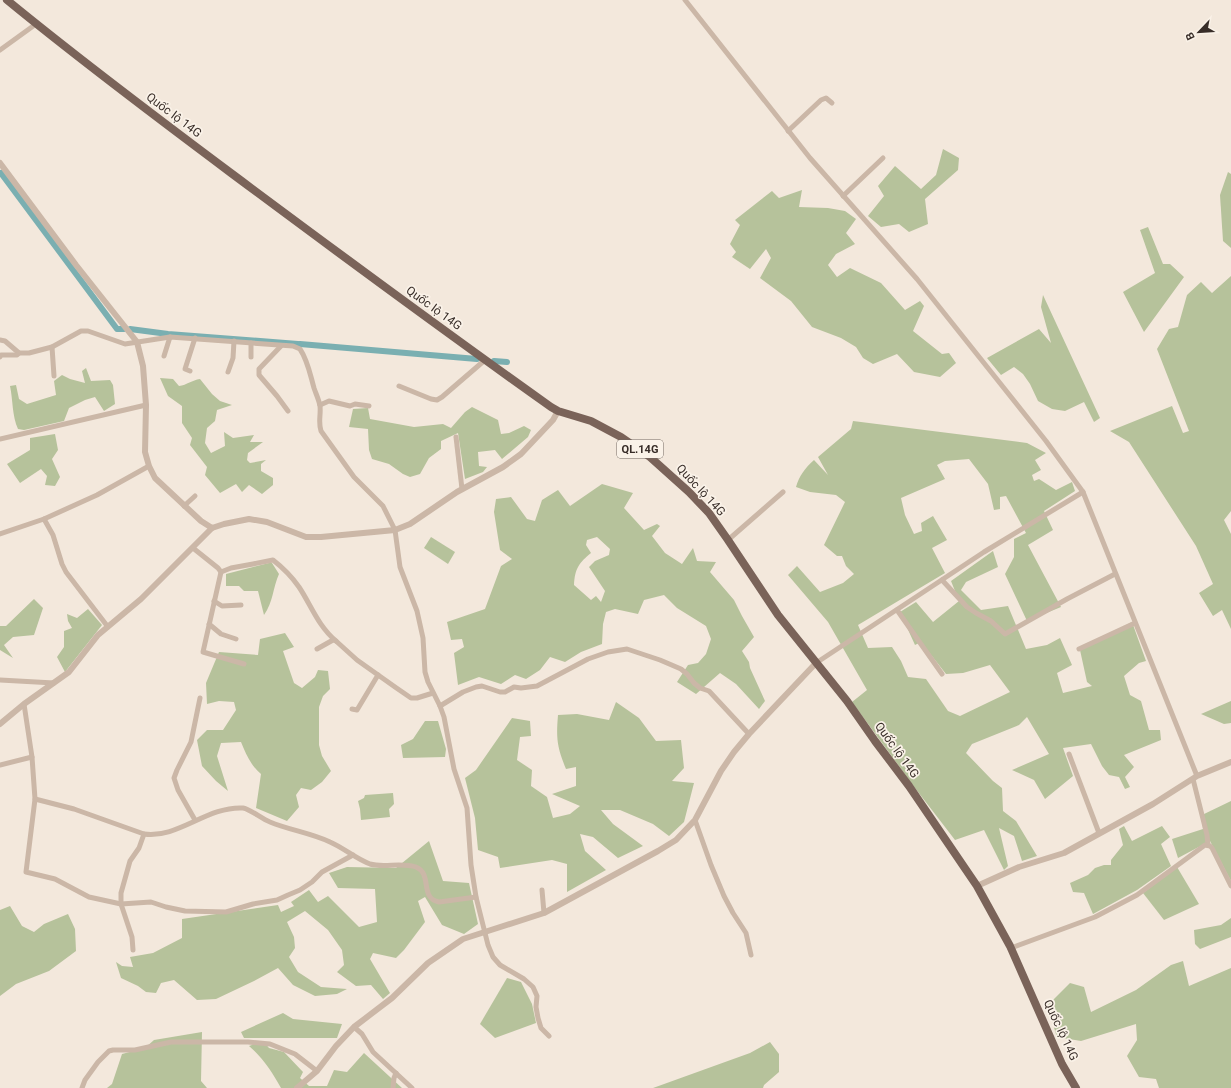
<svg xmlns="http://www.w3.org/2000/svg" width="1231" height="1088" viewBox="0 0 1231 1088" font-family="Roboto,sans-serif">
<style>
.green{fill:#b6c29b;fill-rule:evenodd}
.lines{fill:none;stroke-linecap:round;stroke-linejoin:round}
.canal{stroke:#7aafb1;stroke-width:6}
.minor{stroke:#cbb7a7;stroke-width:5}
.tertiary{stroke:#cbb7a7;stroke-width:6}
.primary{stroke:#7a6359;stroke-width:8}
.labels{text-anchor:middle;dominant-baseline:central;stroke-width:3.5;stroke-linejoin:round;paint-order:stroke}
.shield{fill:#faf2e8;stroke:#726862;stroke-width:1}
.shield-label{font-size:11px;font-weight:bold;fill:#382d28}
.street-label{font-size:12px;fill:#382d28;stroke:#faf2e8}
</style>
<rect width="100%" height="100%" fill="#f3e8dc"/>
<!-- green -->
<g class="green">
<path d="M 943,149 L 959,158 L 958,170 L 925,199 L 928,224 L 909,232 L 899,224 L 881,227 L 868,216 L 884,196 L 878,186 L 895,166 L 921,189 L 936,175 Z"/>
<path d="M 1228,172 L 1231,174 L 1231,248 L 1223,241 L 1220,195 Z"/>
<path d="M 802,190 L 799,207 L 828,208 L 845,211 L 856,219 L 846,233 L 855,244 L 836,254 L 828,265 L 837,277 L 850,268 L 881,283 L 905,310 L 920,301 L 924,306 L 913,331 L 942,354 L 949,353 L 956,363 L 940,377 L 914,372 L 897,354 L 873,364 L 863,358 L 856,347 L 841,338 L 812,327 L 791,301 L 760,278 L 771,258 L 766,249 L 750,269 L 732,257 L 736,252 L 730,244 L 740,225 L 735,220 L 772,191 L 779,198 Z"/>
<path d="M 1148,227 L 1163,264 L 1170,264 L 1184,277 L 1144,332 L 1123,292 L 1155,273 L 1140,230 Z"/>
<path d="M 1231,276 L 1231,511 L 1224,520 L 1231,534 L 1231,629 L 1222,610 L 1213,616 L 1199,593 L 1213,584 L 1196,546 L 1129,442 L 1110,431 L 1172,406 L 1183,433 L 1189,431 L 1157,349 L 1169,329 L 1178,327 L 1187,295 L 1201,282 L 1212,293 Z"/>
<path d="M 1043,295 L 1100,418 L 1094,422 L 1084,402 L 1065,411 L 1052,409 L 1038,401 L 1030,384 L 1023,374 L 1014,367 L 1001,375 L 987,358 L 1039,329 L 1051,343 L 1041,307 Z"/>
<path d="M 86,368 L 91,381 L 110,380 L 113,385 L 115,404 L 104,411 L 95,397 L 85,400 L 69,408 L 64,421 L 24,430 L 18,429 C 12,416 13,400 10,386 L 16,385 L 19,399 L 27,404 L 56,395 L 54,381 L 62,375 L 70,379 L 85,383 L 82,371 Z"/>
<path d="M 160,378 L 173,379 L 179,386 C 187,385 192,380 200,379 L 212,394 L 220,401 L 232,405 L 217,410 L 215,421 L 207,428 L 205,443 L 211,453 L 225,446 L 224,432 L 233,438 L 254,435 L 250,442 L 263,442 L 248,453 L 247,460 L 250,463 L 266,460 L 261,464 L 261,471 L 273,478 L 273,485 L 262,494 L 249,485 L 242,492 L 236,484 L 220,493 L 205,475 L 207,467 L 190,445 L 192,438 L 182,423 L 182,406 L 168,396 Z"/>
<path d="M 472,407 L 498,420 L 501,434 L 509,433 L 524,426 L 531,430 L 528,437 L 502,459 L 495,450 L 478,452 L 479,466 L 487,467 L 483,472 L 465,479 L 458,433 L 441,441 L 441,449 L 429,458 L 420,474 L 410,477 L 403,474 L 389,464 L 372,459 L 369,450 L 368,429 L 349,427 L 353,409 L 368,408 L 370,419 L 414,427 L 443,424 L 451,428 L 465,412 Z"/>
<path d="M 853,421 L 1027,443 L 1046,453 L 1035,460 L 1041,470 L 1032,475 L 1034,481 L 1039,479 L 1056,490 L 1072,482 L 1075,491 L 1044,511 L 1053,530 L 1028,545 L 1061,607 L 1027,621 L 1005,574 L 1014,557 L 1014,539 L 1026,533 L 1006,496 L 1000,497 L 1000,509 L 994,510 L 988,484 L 969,459 L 945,461 L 937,465 L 945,479 L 901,498 L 905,515 L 914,534 L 922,531 L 921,523 L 933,516 L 947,540 L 932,548 L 945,573 L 858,625 L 868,648 L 892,647 L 901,661 L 908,677 L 926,679 L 948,711 L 960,716 L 1010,692 L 990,665 L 963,673 L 946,674 L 921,642 L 915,645 L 900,612 L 916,602 L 933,622 L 959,601 L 951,581 L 993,551 L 998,567 L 966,582 L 961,590 L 981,610 L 1008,606 L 1026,649 L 1047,645 L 1060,638 L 1072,665 L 1057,673 L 1063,693 L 1092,686 L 1087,682 L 1080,650 L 1132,622 L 1146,661 L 1139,663 L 1124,676 L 1130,695 L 1141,701 L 1149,730 L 1160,730 L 1161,740 L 1124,755 L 1134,767 L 1125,777 L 1130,787 L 1125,789 L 1119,777 L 1109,775 L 1102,766 L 1091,744 L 1063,748 L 1073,776 L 1045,799 L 1034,780 L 1012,770 L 1049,754 L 1027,717 L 1019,725 L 972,744 L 966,753 L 993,781 L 1002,788 L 1003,811 L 1016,821 L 1037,856 L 1022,861 L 1014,836 L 999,828 L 1008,866 L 1004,870 L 984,830 L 955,840 L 915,788 L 852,702 L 867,690 L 828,622 L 788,575 L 797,566 L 820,592 L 843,583 L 854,574 L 846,566 L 842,556 L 837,556 L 824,545 L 845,502 L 836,495 L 810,492 L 796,487 C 799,476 805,468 814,460 L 828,475 L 818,457 L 851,429 Z"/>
<path d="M 55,434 L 58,450 L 52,459 L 60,477 L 55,486 L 45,485 L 47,476 L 41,469 L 20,483 L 7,464 L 30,450 L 30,438 Z"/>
<path d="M 602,484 L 633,493 L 624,508 L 644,530 L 657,524 L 660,526 L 652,536 L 665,553 L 682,564 L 693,548 L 697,561 L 716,562 L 710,572 L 734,600 L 742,616 L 754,637 L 742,651 L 749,662 L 750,668 L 765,701 L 759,709 L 736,684 L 720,673 L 696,694 L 677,682 L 688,665 L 698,663 L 706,654 L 711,639 L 706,626 L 677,608 L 664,595 L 644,600 L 638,614 L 615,609 L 606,612 L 603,624 L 602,644 L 581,652 L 565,662 L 550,657 L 540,670 L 526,679 L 515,675 L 501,684 L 479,677 L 458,685 L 454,653 L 464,647 L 462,639 L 451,640 L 447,622 L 485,609 L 501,566 L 512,559 L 500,550 L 494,512 L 496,499 L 511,497 L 527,519 L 535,521 L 542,500 L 558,490 L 570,506 ZM 597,537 L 610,549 L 609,555 L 595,561 L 589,567 L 605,591 L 601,602 L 596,596 L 591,600 L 574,585 C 575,568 579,563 591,553 L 586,545 L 587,540 Z"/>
<path d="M 431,537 L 455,552 L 448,564 L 424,548 Z"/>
<path d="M 269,563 L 272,563 L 279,574 C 273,587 273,603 264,615 L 258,591 L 244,591 L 239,586 L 226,586 L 226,574 Z"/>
<path d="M 34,599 L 43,608 L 34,635 L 13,637 L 4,645 L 13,658 L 0,650 L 0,626 L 6,626 Z"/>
<path d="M 88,609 L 102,625 L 65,672 L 57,657 L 64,647 L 64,631 L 72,628 L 68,621 L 67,614 L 77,618 Z"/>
<path d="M 285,633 L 294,647 L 283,651 L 294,683 L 302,688 L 315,677 L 318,670 L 328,671 L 330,689 L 323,696 L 319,707 L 319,745 L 322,756 L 331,771 L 322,782 L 311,790 L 301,788 L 296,795 L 299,807 L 287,821 L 256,808 L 261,774 C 251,766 246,754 241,742 L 221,743 L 217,756 L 228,791 L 216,781 L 202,766 L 197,740 L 207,730 L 223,730 L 236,710 L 234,702 L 219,701 L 207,704 L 206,683 L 219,652 L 258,655 L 260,639 Z"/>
<path d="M 1231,701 L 1231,723 L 1224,724 L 1201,714 Z"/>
<path d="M 616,702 L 639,718 L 656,741 L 681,740 L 684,768 L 672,781 L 694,783 L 684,822 L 669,836 L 653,824 L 620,810 L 601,810 L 613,824 L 643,846 L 618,858 L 593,837 L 580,834 L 585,851 L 606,870 L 567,892 L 567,864 L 552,860 L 500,868 L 498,857 L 478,850 L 475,818 L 465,778 L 476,770 L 512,718 L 530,721 L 531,736 L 520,737 L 517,760 L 532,770 L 531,786 L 547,797 L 553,818 L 570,814 L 580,806 L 552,794 L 576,786 L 576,767 L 566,769 C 557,747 556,739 558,715 L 577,714 L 609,720 Z"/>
<path d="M 425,721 L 438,721 L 446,749 L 445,757 L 403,758 L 401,745 L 413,739 Z"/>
<path d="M 393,793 L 394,804 L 389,809 L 390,817 L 361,820 L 360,809 L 358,801 L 364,798 L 365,795 Z"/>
<path d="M 1231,801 L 1231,881 L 1210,841 L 1178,858 L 1172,839 L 1203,829 L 1202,815 Z"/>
<path d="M 1124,826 L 1132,841 L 1162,826 L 1170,837 L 1161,844 L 1171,866 L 1137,890 L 1093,914 L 1084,893 L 1073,892 L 1070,883 L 1088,875 L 1095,868 L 1104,865 L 1111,865 L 1111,860 L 1123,845 L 1119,829 Z"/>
<path d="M 429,841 L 443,881 L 469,883 L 478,924 L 464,934 L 442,925 L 425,897 L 418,901 L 425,922 L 404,950 L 396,958 L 373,953 L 370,959 L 390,993 L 383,999 L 371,985 L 356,986 L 337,972 L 344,965 L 342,950 L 328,930 L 305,911 L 287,922 L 294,937 L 295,948 L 289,957 L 298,972 L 321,987 L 347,989 L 337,994 L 315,996 L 293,985 L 278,968 L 254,981 L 216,999 L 197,1000 L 174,980 L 161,983 L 156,993 L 146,992 L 138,986 L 121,978 L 116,962 L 122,966 L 133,967 L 130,957 L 153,953 L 182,938 L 182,919 L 278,905 L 281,912 L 294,906 L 291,902 L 309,890 L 318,902 L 328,896 L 359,927 L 377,922 L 375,889 L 338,888 L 329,873 L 347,867 L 396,868 Z"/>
<path d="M 1177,867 L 1199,904 L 1164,920 L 1143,893 Z"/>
<path d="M 10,906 L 22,926 L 34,932 L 44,924 L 68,914 L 75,929 L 76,951 L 49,971 L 16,984 L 0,996 L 0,910 Z"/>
<path d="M 1231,918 L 1231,937 L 1200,949 L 1195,944 L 1194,930 L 1221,925 Z"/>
<path d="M 1183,961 L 1189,986 L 1231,968 L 1231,1088 L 1159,1088 L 1156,1079 L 1139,1077 L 1127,1056 L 1137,1040 L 1136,1024 L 1081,1041 L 1057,1037 L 1047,1006 L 1070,983 L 1084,987 L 1091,1012 L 1136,990 L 1171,965 Z"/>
<path d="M 507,978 L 521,982 L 532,1004 L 536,1023 L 495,1038 L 480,1024 Z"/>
<path d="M 283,1013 L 293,1019 L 342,1024 L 337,1038 L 244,1038 L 241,1032 Z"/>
<path d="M 202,1032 L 201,1081 L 207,1088 L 107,1088 L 112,1084 L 122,1054 L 145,1048 L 154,1040 Z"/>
<path d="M 263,1041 L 269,1048 L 284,1052 L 303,1072 L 300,1078 L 309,1086 L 327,1086 L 334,1070 L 347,1072 L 364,1053 L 402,1088 L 281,1088 C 272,1072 263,1058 249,1046 Z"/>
<path d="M 770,1042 L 779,1054 L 779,1072 L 764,1085 L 763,1088 L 653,1088 L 750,1053 Z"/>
</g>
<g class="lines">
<!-- canal -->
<g class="canal">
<path d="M 1,173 L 117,329 L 124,329"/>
<path d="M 130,329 L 168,334 L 298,344"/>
<path d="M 300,344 L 477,359"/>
<path d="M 494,361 L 507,362"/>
</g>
<!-- minor -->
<g class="minor">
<path d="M 685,0 L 810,158 L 917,279 L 1046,441 L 1083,492 L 1197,776"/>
<path d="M 0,50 L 36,24"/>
<path d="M 788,131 L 821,100 L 826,98 L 832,103"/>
<path d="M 843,196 L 883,158"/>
<path d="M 0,340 L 5,341 L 19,353 L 29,353 L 52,347 L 81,331 L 88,331 L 125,344 L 170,337 L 293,346 L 300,349 C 308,361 310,374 314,388 C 316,394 319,400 320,406 C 321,415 318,422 321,431 L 354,477 L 383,506 L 395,530 L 400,567 L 417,611 L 423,638 L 425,672 L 428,682 L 440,706 L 444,717 L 454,769 L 467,808 L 471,865 L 476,897 L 488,945 L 493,957 L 500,965 L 524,979 L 533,987 L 537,996 L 536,1007 L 538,1018 L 541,1028 L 549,1036"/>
<path d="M 281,346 L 259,369 L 259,375 L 277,396 L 288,411"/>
<path d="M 52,347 L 54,376"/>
<path d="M 164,356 L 170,337"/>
<path d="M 0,357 L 1,355 L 17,355 L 19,353"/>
<path d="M 251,357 L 251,343"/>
<path d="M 190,371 L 185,369 L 195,338"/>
<path d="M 228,372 L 233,358 L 234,341"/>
<path d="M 399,386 L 431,399 L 437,400 L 442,397 L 485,360"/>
<path d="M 320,405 L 329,401 L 350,406 L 355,404 L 369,406"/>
<path d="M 456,437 L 462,489"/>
<path d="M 0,439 L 146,405"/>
<path d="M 184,506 L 195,496"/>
<path d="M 44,519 L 53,535 L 62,564 L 66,572 L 108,627"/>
<path d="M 0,534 L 44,519 L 97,495 L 149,466"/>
<path d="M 728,540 L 783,492"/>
<path d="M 193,548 L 218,568 L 221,572 L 203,652 L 244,664"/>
<path d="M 221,572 L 231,568 L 253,564 L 273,560 C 282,567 292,577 299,587 C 311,605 318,626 336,641"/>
<path d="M 942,580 L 967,607 L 976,613 L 991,621 L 1005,634 L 1067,599 L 1115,574"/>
<path d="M 214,601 L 222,606 L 241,605"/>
<path d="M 897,610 L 942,674"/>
<path d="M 209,624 L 221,634 L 236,639"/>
<path d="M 317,649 L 333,640 L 336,641 L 357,660 L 395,687 L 411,698 L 417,698 L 433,693"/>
<path d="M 1079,649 L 1135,623"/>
<path d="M 816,663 L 984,552 L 1083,492"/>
<path d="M 0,680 L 54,683"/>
<path d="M 24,704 L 32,757 L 35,799 L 26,872 L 55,879 L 89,897 L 121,904 L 151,902 L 166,907 L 185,911 L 226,912 L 253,904 L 277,900 L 288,895 L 300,890 L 312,882 L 322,872 L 353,855"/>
<path d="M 440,706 L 463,692 L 476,687 L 482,686 L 500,692 L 505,692 L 514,687 L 521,688 L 537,686 L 588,659 L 608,652 L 627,649 L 660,660 L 681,669 L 687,674 L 694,683 L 700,688 L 709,691 L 749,734"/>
<path d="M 352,709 L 357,710 L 378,675"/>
<path d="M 1069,754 L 1099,833"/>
<path d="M 0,765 L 32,757"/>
<path d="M 1193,779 L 1207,835 L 1208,845"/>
<path d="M 35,799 L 74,809 L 144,834 C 178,839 207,806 243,808 C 250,809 262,819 270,822 C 289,830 311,833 330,842 C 344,848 356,859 370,864 C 384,868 401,862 416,867 C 433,874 419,898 439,902 L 476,897"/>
<path d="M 195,820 L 178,790 L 174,778 L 177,770 L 191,742 L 200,698"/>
<path d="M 695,820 L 711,865 L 724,896 L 733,913 L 746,933 L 751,955"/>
<path d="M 542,890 L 544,913"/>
<path d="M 1011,948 L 1095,917 L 1137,895 L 1205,845 L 1210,846 L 1212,848 L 1231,886"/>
<path d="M 133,950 L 132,937 L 121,904 L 121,893 L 130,861 L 139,848 L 144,834"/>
<path d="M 354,1027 L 362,1034 L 373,1052 L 412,1088"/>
<path d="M 82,1088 L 85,1080 L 98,1062 L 109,1051 L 113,1050 L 135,1050 L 171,1042 L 248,1042 L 270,1044 L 295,1054 L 317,1071"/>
<path d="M 393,1088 L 394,1078 L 396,1073"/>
</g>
<!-- tertiary -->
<g class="tertiary">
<path d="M 0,163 L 76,265 L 137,342 L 143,366 L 146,405 L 145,452 L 149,466 L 155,478 L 201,521 L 212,528 L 224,524 L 249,519 L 267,522 L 306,537 L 321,537 L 395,530 L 410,524 L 457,492 L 503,467 L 521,454 L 553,420 L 558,411"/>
<path d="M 0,724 L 24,704 L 69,672 L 98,635 L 141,599 L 212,528"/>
<path d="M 977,886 L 1019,867 L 1064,853 L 1153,804 L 1197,776 L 1231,762"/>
<path d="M 297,1088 L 317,1071 L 336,1046 L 354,1027 L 392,998 L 428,963 L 463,939 L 544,913 L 658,851 L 676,840 L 695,820 L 721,771 L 734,752 L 749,734 L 816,663"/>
</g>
<!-- primary -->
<path class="primary" d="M 7,0 C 80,60 156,117 231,173 C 337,252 444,331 551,407 L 558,411 L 591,421 L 621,437 L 650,457 L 689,492 L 709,513 L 728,540 L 778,615 L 847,701 L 875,741 L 909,786 L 977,886 L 1010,946 L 1062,1064 L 1076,1088"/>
</g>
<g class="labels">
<!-- shield labels -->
<rect class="shield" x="617" y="440" width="46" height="18" rx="3"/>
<g class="shield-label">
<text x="640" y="449">QL.14G</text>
</g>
<!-- street labels -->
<g class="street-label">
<text transform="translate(174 115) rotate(37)">Quốc lộ 14G</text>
<text transform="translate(434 308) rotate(36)">Quốc lộ 14G</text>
<text transform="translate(701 490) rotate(47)">Quốc lộ 14G</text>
<text transform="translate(897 750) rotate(54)">Quốc lộ 14G</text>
<text transform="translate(1061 1030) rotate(65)">Quốc lộ 14G</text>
</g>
</g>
<!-- north arrow -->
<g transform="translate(1199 32) rotate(245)" stroke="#faf2e8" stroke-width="3" paint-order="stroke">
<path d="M0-3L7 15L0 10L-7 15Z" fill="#382d28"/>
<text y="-6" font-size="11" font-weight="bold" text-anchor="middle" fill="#382d28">B</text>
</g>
</svg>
